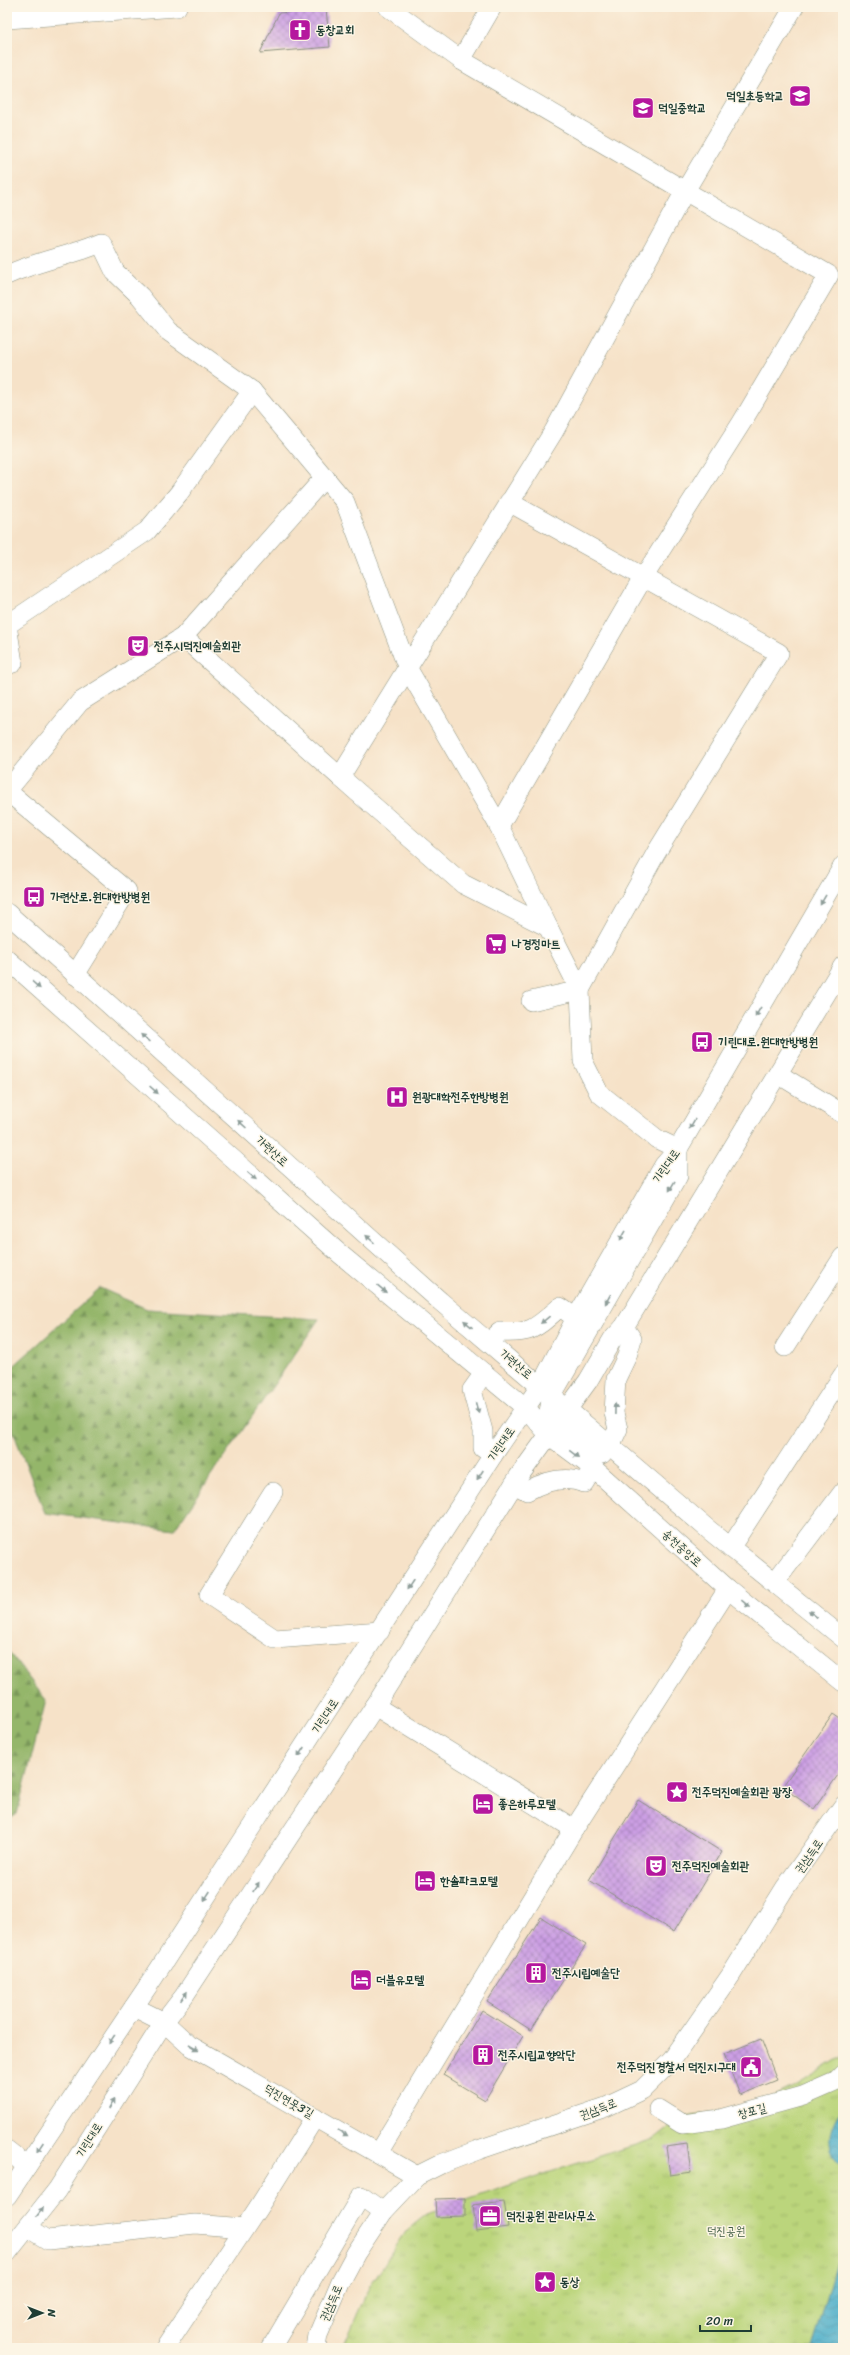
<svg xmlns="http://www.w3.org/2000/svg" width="850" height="2355" viewBox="0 0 850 2355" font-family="Sriracha,'Poor Story',sans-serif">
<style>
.forest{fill:url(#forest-firs);stroke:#5a7a50}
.park{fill:url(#park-tufts);stroke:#6d8958}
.water{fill:url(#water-waves);stroke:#34757e}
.building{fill:url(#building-cross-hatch)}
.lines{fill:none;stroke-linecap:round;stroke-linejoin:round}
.minor-casing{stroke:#8a907e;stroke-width:20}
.minor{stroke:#fff;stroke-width:19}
.oneway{fill:#8f9e9a}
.labels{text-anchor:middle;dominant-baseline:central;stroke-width:3;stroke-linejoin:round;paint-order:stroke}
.poi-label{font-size:12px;font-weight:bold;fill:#1f3d34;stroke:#fcf5e5;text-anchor:start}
.street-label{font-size:12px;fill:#1f3d34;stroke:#fcf5e5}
.park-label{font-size:12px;fill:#3e5b42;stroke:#fcf5e5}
</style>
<defs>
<pattern id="forest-firs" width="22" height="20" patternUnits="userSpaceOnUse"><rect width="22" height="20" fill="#94b66b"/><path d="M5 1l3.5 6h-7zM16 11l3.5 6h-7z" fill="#789559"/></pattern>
<pattern id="park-tufts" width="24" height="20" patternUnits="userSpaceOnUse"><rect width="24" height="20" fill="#bbd57b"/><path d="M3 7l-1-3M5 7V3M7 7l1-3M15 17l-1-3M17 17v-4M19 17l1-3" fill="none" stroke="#a0b86b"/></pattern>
<pattern id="water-waves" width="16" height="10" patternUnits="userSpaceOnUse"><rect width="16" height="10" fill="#4aadc9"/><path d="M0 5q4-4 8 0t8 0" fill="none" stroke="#3d8ea4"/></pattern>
<pattern id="building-cross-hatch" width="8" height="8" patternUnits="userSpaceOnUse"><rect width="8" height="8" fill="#cc9fe4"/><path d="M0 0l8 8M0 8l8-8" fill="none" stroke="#a583ba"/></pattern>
</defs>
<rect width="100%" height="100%" fill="#fcf5e5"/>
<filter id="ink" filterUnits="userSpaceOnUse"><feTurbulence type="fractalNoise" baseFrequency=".025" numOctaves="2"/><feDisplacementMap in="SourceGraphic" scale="8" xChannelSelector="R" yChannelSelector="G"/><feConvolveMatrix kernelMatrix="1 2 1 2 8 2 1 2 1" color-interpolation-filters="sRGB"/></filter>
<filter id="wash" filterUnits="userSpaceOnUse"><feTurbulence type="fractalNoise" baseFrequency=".012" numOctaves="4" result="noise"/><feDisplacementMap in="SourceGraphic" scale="16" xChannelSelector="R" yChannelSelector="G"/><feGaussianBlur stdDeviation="0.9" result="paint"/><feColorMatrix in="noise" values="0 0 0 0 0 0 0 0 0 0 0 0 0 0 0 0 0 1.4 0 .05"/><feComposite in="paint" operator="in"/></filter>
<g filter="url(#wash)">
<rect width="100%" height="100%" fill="#f6e2c8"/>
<!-- forest -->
<g class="forest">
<path d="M 100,1288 L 147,1309 L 319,1319 L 174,1530 L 45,1513 L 7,1416 L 7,1372 Z"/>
<path d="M 7,1650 L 46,1700 L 17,1814 L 7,1821 Z"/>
</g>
<!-- park -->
<path class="park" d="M 843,2056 L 843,2348 L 343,2348 L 369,2287 L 407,2230 L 427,2214 L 516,2183 L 654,2139 L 681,2118 L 753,2106 L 793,2087 Z"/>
<!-- water -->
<g class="water">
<path d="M 843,2108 L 843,2169 C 824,2150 827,2127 843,2108 Z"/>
<path d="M 843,2246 L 843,2348 L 812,2348 L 838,2259 Z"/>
</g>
<g id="blocks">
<!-- building -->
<g class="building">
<path d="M 326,9 L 330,47 L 260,53 L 279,13 Z"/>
<path d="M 833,1714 L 843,1721 L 843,1768 L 814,1809 L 782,1787 Z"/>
<path d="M 638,1800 L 722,1852 L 674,1932 L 589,1880 Z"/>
<path d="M 541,1917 L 586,1945 L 531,2030 L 487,2002 Z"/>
<path d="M 482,2010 L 523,2036 L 485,2100 L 443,2075 Z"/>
<path d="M 761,2039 L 777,2080 L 740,2095 L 724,2054 Z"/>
<path d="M 687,2144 L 691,2172 L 670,2175 L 666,2147 Z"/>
<path d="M 465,2198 L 465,2216 L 436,2217 L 435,2199 Z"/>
<path d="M 504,2201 L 508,2227 L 476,2231 L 473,2205 Z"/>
</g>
</g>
</g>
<g filter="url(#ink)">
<use href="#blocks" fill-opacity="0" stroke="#8a907e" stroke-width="1"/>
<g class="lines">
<!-- minor casing -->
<g class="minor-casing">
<g id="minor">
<path d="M 388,7 L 461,60 L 685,191 L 794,7"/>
<path d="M 7,19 L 177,7"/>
<path d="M 461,60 L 492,7"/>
<path d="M 7,275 C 37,261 70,256 101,243 L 115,272 L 140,296 L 168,331 L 252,391 L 345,502 L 408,669 L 499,826 L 643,578 L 742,422 L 829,275 L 685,191 L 554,431 L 340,777 L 183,637"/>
<path d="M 509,502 L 779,653 L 656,853 L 580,990 L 531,1001"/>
<path d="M 7,665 L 13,663 L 7,625 L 147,531 L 179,493 L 252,391"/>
<path d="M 340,777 L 463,884 L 548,927 L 580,990 L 583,1061 L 599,1093 L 657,1139 L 678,1149 L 678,1176 L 552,1395 L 549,1412 L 550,1436"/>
<path d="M 7,791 L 80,702 L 183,637 L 325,477"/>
<path d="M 7,791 L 127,891 L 75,975"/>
<path d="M 499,826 L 548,927"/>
<path d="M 7,913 L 440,1301 L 709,1530 L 843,1638"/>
<path d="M 7,959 L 340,1254 L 526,1408 L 550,1436 L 593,1468 L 728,1589 L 843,1682"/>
<path d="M 778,1074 L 843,1114"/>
<path d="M 489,1342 L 500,1332 C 532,1334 536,1328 560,1307 L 576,1318"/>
<path d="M 785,1347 L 843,1257"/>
<path d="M 484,1373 L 472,1390 L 483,1431 L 483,1448 L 493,1455"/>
<path d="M 549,1412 L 602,1454"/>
<path d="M 610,1446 L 618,1429 L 614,1413 L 616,1379 L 627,1356 L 632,1339 L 624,1327"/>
<path d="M 514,1484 L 527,1491 C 545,1481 564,1475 584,1483 L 593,1468"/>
<path d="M 273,1492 L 209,1595 L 275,1639 L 380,1631"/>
<path d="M 730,1548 L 843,1375"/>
<path d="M 775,1582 L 843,1492"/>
<path d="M 375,1706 L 574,1829"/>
<path d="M 134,2007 L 164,2022 L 189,2045 L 417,2176"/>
<path d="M 658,2109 L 682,2124 L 721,2119 L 803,2096 L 835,2082 L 843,2074"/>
<path d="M 7,2150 L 27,2166"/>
<path d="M 378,2153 L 574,1829 L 728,1589"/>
<path d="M 7,2196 L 154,1977 L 493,1455 L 541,1385 L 576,1318 L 664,1165 L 678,1149 L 843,866"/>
<path d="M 28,2228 L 48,2240 L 195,2224 L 244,2228"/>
<path d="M 7,2253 L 57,2190 L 164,2022 L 184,1996 L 375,1706 L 519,1476 L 588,1381 L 612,1340 L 624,1327 L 843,966"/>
<path d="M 165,2348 L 258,2208 L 315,2117"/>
<path d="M 271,2348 L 361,2196 L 383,2212"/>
<path d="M 316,2348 L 318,2335 L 341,2281 L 356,2253 L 383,2212 L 417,2176 L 441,2164 L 478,2150 L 606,2107 L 642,2090 L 672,2060 L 731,1975 L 785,1888 L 843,1806"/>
</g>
</g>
<!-- minor -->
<use href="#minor" class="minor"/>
</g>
<!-- one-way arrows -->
<defs><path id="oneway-solid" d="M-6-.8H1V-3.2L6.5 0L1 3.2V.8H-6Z"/></defs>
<g class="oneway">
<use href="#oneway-solid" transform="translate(823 900) rotate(120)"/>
<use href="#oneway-solid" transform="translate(36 985) rotate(42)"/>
<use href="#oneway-solid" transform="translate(758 1012) rotate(120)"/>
<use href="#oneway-solid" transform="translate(145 1038) rotate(-138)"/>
<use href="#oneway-solid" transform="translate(154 1090) rotate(42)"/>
<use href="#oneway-solid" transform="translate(242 1124) rotate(-138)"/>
<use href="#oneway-solid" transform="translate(692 1124) rotate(120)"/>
<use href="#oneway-solid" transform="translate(252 1176) rotate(41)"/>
<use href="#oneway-solid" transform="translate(672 1186) rotate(120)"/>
<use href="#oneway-solid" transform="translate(623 1235) rotate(120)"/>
<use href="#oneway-solid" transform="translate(370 1239) rotate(-138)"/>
<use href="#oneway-solid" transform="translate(382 1289) rotate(40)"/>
<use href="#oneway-solid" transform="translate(608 1299) rotate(119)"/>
<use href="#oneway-solid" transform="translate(545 1320) rotate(141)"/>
<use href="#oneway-solid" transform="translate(468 1324) rotate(-140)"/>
<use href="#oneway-solid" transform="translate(477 1408) rotate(75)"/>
<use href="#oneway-solid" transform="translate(615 1409) rotate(-89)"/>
<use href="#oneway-solid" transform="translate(574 1454) rotate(37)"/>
<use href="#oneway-solid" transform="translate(480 1475) rotate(123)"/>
<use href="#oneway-solid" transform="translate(410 1585) rotate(123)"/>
<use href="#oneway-solid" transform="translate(746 1604) rotate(39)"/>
<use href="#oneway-solid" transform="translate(813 1614) rotate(-141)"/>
<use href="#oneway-solid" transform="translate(301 1752) rotate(123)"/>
<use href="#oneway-solid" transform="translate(256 1887) rotate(-57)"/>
<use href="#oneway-solid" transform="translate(207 1896) rotate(123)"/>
<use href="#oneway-solid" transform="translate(184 1996) rotate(-55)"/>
<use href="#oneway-solid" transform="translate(112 2039) rotate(124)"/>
<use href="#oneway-solid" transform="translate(194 2047) rotate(31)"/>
<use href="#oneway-solid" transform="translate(112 2104) rotate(-58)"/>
<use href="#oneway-solid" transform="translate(343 2133) rotate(30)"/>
<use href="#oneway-solid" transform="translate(40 2147) rotate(124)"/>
<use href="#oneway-solid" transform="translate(40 2212) rotate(-53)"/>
</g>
</g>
<!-- icons -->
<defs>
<g id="church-square" transform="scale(1.15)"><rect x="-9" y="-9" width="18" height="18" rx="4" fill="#b5179e" stroke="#fcf5e5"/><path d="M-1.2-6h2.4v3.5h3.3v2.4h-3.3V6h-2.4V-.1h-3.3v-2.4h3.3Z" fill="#fff"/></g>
<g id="school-square" transform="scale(1.15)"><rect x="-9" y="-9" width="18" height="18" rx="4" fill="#b5179e" stroke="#fcf5e5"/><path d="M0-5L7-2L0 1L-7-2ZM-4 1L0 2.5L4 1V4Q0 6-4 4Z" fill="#fff"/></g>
<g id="theatre-square" transform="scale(1.15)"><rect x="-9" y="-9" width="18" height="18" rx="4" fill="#b5179e" stroke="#fcf5e5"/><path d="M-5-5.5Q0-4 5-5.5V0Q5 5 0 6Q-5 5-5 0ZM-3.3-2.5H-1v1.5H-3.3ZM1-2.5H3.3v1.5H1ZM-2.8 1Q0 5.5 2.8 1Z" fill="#fff"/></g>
<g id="bus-square" transform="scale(1.15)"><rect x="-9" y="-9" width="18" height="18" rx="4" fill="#b5179e" stroke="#fcf5e5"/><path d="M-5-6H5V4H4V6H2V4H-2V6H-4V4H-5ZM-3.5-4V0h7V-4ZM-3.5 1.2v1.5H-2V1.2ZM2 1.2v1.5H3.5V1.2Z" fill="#fff"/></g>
<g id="supermarket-square" transform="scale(1.15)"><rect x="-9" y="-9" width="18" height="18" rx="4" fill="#b5179e" stroke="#fcf5e5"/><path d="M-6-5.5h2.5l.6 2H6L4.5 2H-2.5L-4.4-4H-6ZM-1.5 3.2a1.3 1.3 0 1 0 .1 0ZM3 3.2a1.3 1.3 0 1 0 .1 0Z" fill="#fff"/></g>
<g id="hospital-square" transform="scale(1.15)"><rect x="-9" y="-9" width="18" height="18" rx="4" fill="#b5179e" stroke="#fcf5e5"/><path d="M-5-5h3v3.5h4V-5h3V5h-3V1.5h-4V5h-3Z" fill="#fff"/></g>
<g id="sight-square" transform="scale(1.15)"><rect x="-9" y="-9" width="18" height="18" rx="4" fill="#b5179e" stroke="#fcf5e5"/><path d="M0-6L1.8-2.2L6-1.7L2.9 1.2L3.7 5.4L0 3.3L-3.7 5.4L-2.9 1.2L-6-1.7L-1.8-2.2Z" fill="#fff"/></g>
<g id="hotel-square" transform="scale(1.15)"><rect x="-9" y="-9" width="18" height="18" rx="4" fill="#b5179e" stroke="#fcf5e5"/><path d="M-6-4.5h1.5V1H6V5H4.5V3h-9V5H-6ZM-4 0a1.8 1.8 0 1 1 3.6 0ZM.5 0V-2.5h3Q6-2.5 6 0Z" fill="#fff"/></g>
<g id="building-square" transform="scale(1.15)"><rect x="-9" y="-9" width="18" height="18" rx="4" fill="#b5179e" stroke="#fcf5e5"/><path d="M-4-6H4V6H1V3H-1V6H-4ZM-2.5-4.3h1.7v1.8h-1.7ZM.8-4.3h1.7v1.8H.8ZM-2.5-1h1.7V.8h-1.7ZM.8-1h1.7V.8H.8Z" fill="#fff"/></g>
<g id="civic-square" transform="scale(1.15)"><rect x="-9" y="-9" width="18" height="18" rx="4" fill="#b5179e" stroke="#fcf5e5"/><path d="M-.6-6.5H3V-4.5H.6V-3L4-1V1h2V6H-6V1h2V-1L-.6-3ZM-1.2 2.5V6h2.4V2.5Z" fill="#fff"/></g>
<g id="office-square" transform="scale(1.15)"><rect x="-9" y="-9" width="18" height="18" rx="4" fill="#b5179e" stroke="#fcf5e5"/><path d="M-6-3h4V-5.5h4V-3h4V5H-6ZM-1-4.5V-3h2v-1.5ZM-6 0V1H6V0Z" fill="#fff"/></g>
</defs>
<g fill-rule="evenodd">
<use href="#church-square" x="300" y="30"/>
<use href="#school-square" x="800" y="96"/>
<use href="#school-square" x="643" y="108"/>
<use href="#theatre-square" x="138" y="646"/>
<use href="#bus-square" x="34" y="897"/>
<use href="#supermarket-square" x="496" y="944"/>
<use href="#bus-square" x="702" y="1042"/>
<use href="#hospital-square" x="397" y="1097"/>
<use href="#sight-square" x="677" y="1792"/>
<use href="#hotel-square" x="483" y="1804"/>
<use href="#theatre-square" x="656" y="1866"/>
<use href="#hotel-square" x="425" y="1881"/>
<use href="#building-square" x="536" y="1973"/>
<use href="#hotel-square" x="361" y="1980"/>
<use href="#building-square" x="483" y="2055"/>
<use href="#civic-square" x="751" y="2067"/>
<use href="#office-square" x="490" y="2216"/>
<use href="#sight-square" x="545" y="2282"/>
</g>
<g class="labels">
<!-- poi labels -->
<g class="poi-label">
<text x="316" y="30">동창교회</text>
<text x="784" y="96" text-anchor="end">덕일초등학교</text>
<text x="658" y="108">덕일중학교</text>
<text x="154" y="646">전주시덕진예술회관</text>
<text x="50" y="897">가련산로.원대한방병원</text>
<text x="512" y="944">나경정마트</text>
<text x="718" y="1042">기린대로.원대한방병원</text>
<text x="412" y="1097">원광대학전주한방병원</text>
<text x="692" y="1792">전주덕진예술회관 광장</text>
<text x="498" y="1804">좋은하루모텔</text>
<text x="672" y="1866">전주덕진예술회관</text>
<text x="440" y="1881">한솔파크모텔</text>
<text x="552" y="1973">전주시립예술단</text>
<text x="376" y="1980">더블유모텔</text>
<text x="498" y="2055">전주시립교향악단</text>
<text x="736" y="2067" text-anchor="end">전주덕진경찰서 덕진지구대</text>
<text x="506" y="2216">덕진공원 관리사무소</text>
<text x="560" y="2282">동상</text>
</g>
<!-- street labels -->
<g class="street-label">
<text transform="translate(272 1151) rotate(42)">가련산로</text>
<text transform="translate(666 1166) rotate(-55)">기린대로</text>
<text transform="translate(516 1364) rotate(40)">가련산로</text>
<text transform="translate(501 1444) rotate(-56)">기린대로</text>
<text transform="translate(682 1548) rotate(42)">송천중앙로</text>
<text transform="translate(325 1716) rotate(-57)">기린대로</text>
<text transform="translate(809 1856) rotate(-55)">권삼득로</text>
<text transform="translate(289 2101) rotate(30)">덕진연못3길</text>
<text transform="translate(598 2109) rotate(-21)">권삼득로</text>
<text transform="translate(752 2111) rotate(-15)">창포길</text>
<text transform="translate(89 2140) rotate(-58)">기린대로</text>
<text transform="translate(331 2303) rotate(-67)">권삼득로</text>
</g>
<!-- park labels -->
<g class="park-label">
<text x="726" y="2231">덕진공원</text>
</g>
</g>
<!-- margin -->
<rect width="850" height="2355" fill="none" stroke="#fcf5e5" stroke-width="24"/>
<!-- north arrow -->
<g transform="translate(42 2313) rotate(90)" stroke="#fcf5e5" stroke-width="3" paint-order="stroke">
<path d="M0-3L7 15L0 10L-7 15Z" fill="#1f3d34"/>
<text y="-6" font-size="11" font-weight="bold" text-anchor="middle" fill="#1f3d34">N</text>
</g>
<!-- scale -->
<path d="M700 2325v6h51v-6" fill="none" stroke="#1f3d34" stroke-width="2"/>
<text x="706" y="2325" font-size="12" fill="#1f3d34" stroke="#fcf5e5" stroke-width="3" paint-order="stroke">20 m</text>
</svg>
